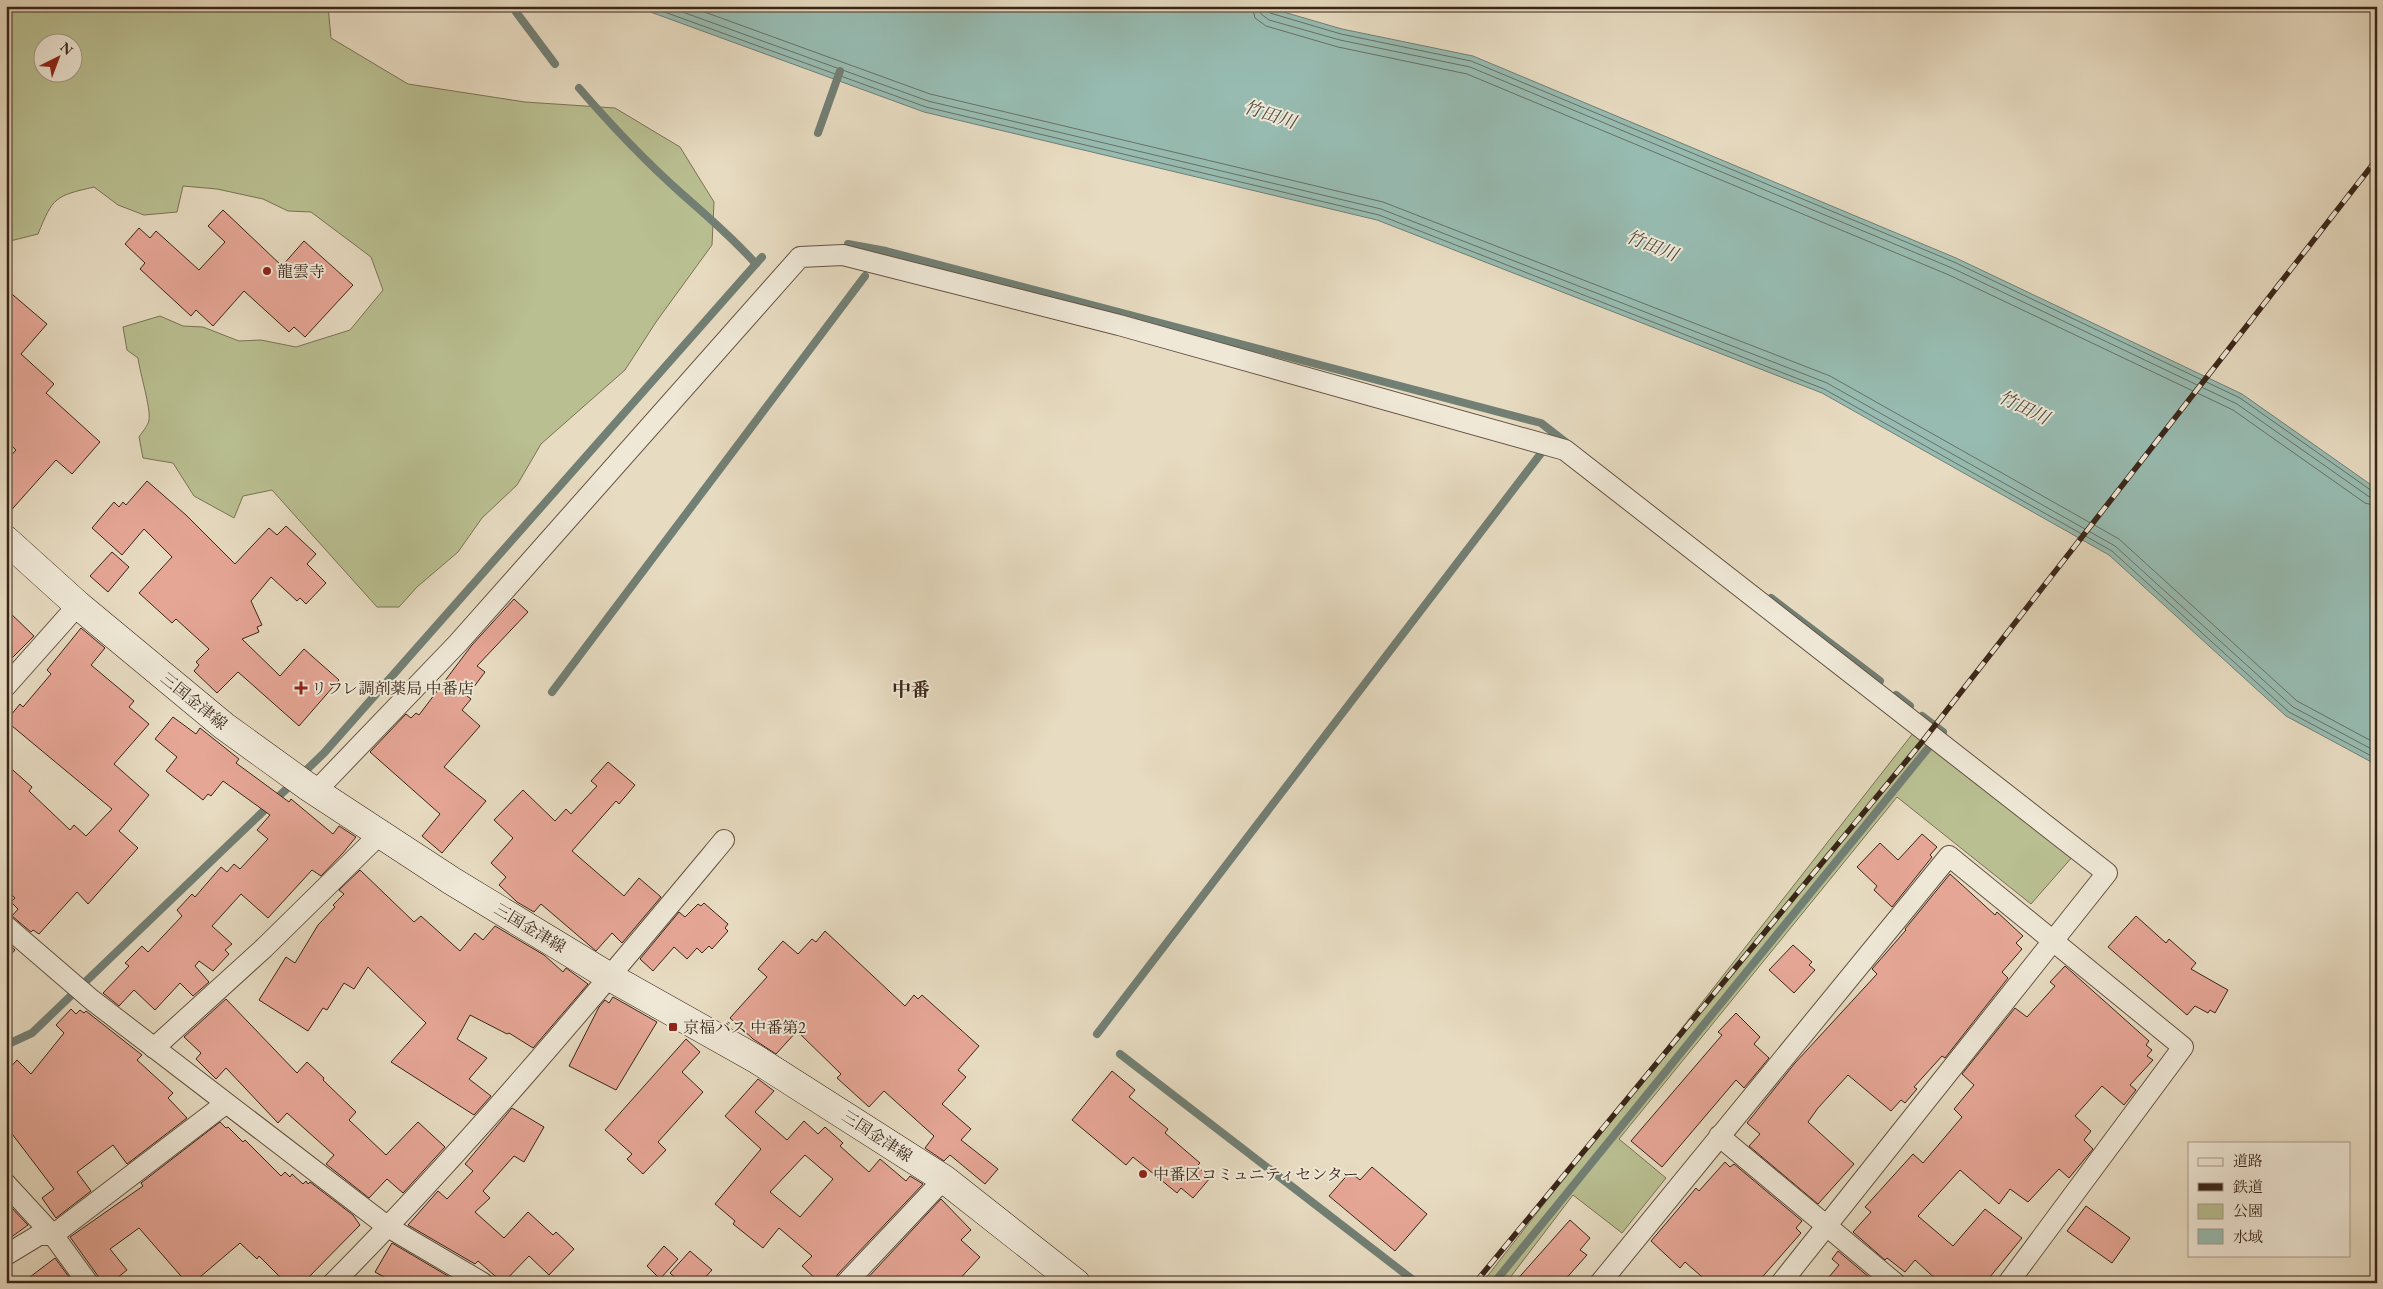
<svg xmlns="http://www.w3.org/2000/svg" width="2383" height="1289" viewBox="0 0 2383 1289" font-family="'EB Garamond','Noto Serif JP',serif">
<style>
.green{fill:#b9bf91;stroke:#7a7254;fill-rule:evenodd}
.water{fill:#97bbb1;stroke:#727f74}
.lines{fill:none;stroke-linecap:round;stroke-linejoin:round}
.shore{stroke:#687064;stroke-width:1}
.stream{stroke:#727f74;stroke-width:8}
.building{fill:#e6a696;stroke:#3a2518;fill-rule:evenodd}
.minor-casing{stroke:#655242;stroke-width:22}
.secondary-casing{stroke:#3a2518;stroke-width:29}
.minor{stroke:#efe8d7;stroke-width:20}
.secondary{stroke:#efe8d7;stroke-width:28}
.rail-casing{stroke:#3a2518;stroke-width:5.5}
.rail{stroke:#efe8d7;stroke-width:4;stroke-dasharray:11;stroke-linecap:butt}
.poi-dot{fill:#8f2418;stroke:#efe8d7;stroke-width:2}
.labels{text-anchor:middle;dominant-baseline:central;stroke-width:4;stroke-linejoin:round;paint-order:stroke}
.poi-label{font-size:16px;fill:#3a2518;stroke:#efe8d7;text-anchor:start}
.street-label{font-size:16px;fill:#3a2518;stroke:#efe8d7}
.water-label{font-size:18px;font-style:italic;fill:#514a3e;stroke:#efe8d7}
.quarter-label{font-size:19px;font-weight:bold;fill:#3a2518;stroke:#efe8d7}
</style>
<rect width="100%" height="100%" fill="#e7dbc1"/>
<filter id="stains"><feTurbulence type="fractalNoise" baseFrequency=".004" numOctaves="4"/><feColorMatrix values="0 0 0 0 .2 0 0 0 0 .09 0 0 0 0 .02 0 0 0 .5 -.17"/></filter>
<radialGradient id="worn" r=".72"><stop offset=".6" stop-color="#630" stop-opacity="0"/><stop offset="1" stop-color="#630" stop-opacity=".3"/></radialGradient>
<!-- green -->
<g class="green">
<path d="M 6,6 L 328,6 L 331,38 L 408,84 L 525,102 L 615,108 L 680,147 L 714,202 L 712,245 L 656,322 L 625,370 L 541,444 L 517,485 L 482,518 L 458,552 L 417,587 L 399,607 L 377,607 L 272,490 L 243,496 L 234,518 L 194,496 L 173,463 L 143,458 L 139,437 C 142,432 148,426 149,420 C 151,409 140,373 138,358 L 127,350 L 123,327 L 160,316 L 183,326 L 203,327 L 239,341 L 261,340 L 296,347 L 350,330 L 383,290 L 371,257 L 311,212 L 288,211 L 263,199 L 217,189 L 183,186 L 177,212 L 144,215 L 118,205 L 94,187 C 55,196 53,197 38,234 L 6,242 ZM 42,42 L 72,42 L 72,72 L 42,72 Z"/>
<path d="M 1914,732 L 2074,855 L 2031,904 L 1897,797 L 1619,1139 L 1666,1178 L 1622,1233 L 1573,1195 L 1506,1283 L 1482,1283 Z"/>
</g>
<!-- water -->
<path class="water" d="M 634,6 L 1263,6 L 1342,29 L 1473,56 L 1956,258 L 2242,394 L 2377,489 L 2377,765 L 2286,716 L 2109,555 L 1822,393 L 1377,220 L 924,112 Z"/>
<g class="lines">
<!-- shore -->
<g class="shore">
<path d="M 648,6 L 926,107 L 1379,215 L 1824,389 L 2112,551 L 2289,712 L 2377,759"/>
<path d="M 666,6 L 928,101 L 1381,209 L 1827,383 L 2115,546 L 2293,707 L 2377,752"/>
<path d="M 688,6 L 930,94 L 1383,202 L 1830,376 L 2119,539 L 2297,701 L 2377,744"/>
<path d="M 1252,6 L 1255,18 L 1266,26 L 1338,47 L 1467,74 L 1949,275 L 2233,410 L 2365,503 L 2377,506"/>
<path d="M 1260,6 L 1261,14 L 1269,20 L 1340,40 L 1470,67 L 1952,268 L 2237,404 L 2368,496 L 2377,499"/>
<path d="M 1266,6 L 1270,13 L 1341,34 L 1471,61 L 1954,262 L 2240,398 L 2372,491 L 2377,492"/>
</g>
<!-- stream -->
<g class="stream">
<path d="M 518,6 L 516,12 L 555,64"/>
<path d="M 579,88 C 611,125 644,160 681,193 C 707,216 733,238 756,264"/>
<path d="M 818,133 L 840,71"/>
<path d="M 848,244 L 886,251 L 1541,423 L 1568,444"/>
<path d="M 1771,598 L 1880,681"/>
<path d="M 552,692 L 865,276"/>
<path d="M 1896,695 L 1910,706"/>
<path d="M 1922,716 L 1943,732"/>
<path d="M 1097,1034 L 1542,452"/>
<path d="M 6,1045 L 32,1033 L 324,753 L 762,257"/>
<path d="M 1120,1054 L 1417,1283"/>
<path d="M 1494,1283 L 1929,747"/>
</g>
</g>
<!-- building -->
<g class="building">
<path d="M 223,210 L 282,266 L 304,241 L 353,285 L 305,337 L 294,327 L 289,332 L 244,291 L 213,326 L 196,310 L 191,316 L 140,269 L 145,263 L 125,244 L 139,228 L 150,238 L 156,231 L 199,270 L 225,242 L 208,226 Z"/>
<path d="M 6,289 L 47,324 L 21,354 L 54,384 L 46,393 L 100,442 L 72,474 L 56,460 L 6,516 L 6,461 L 16,450 L 6,441 Z"/>
<path d="M 147,481 L 186,515 L 235,564 L 269,528 L 277,535 L 286,526 L 316,554 L 307,564 L 326,583 L 306,604 L 300,598 L 297,601 L 271,577 L 251,601 L 262,625 L 257,627 L 259,632 L 242,639 L 280,676 L 304,649 L 339,680 L 299,726 L 238,672 L 217,693 L 194,671 L 199,665 L 196,662 L 209,649 L 176,619 L 172,623 L 139,593 L 172,557 L 144,529 L 122,555 L 92,528 L 114,502 L 119,507 L 123,502 L 126,505 Z"/>
<path d="M 112,552 L 129,567 L 108,592 L 90,576 Z"/>
<path d="M 514,599 L 528,612 L 477,666 L 485,672 L 467,696 L 471,699 L 462,710 L 480,726 L 444,767 L 486,801 L 442,853 L 422,836 L 440,814 L 370,752 L 406,714 L 411,718 L 416,713 L 419,715 L 472,645 Z"/>
<path d="M 6,609 L 34,636 L 6,664 Z"/>
<path d="M 81,628 L 105,648 L 91,665 L 134,701 L 129,707 L 149,724 L 114,764 L 149,795 L 119,831 L 138,848 L 88,904 L 77,892 L 39,934 L 33,930 L 31,932 L 12,916 L 18,909 L 11,902 L 15,898 L 6,890 L 6,764 L 32,787 L 29,791 L 70,830 L 74,825 L 86,836 L 112,809 L 6,721 L 20,704 L 23,707 L 51,674 L 47,670 Z"/>
<path d="M 173,717 L 196,734 L 200,728 L 239,759 L 236,763 L 289,802 L 291,799 L 333,834 L 339,826 L 356,837 L 343,853 L 321,876 L 312,870 L 268,918 L 241,894 L 212,926 L 232,944 L 225,950 L 229,954 L 213,971 L 199,961 L 195,966 L 209,982 L 193,996 L 180,983 L 155,1010 L 134,990 L 119,1006 L 103,993 L 129,966 L 125,963 L 142,946 L 148,952 L 182,916 L 177,910 L 192,894 L 195,897 L 221,867 L 227,872 L 234,864 L 240,869 L 268,839 L 257,830 L 270,815 L 223,781 L 211,796 L 208,794 L 203,800 L 166,771 L 177,757 L 155,739 Z"/>
<path d="M 608,762 L 635,785 L 619,804 L 616,801 L 572,851 L 624,896 L 639,878 L 661,897 L 622,943 L 612,933 L 596,951 L 541,904 L 534,912 L 517,902 L 499,885 L 506,877 L 491,863 L 513,838 L 494,820 L 523,790 L 555,821 L 566,809 L 571,814 L 597,786 L 591,781 Z"/>
<path d="M 1922,834 L 1937,847 L 1930,855 L 1932,857 L 1892,907 L 1874,890 L 1877,886 L 1857,867 L 1880,843 L 1898,860 Z"/>
<path d="M 360,870 L 414,922 L 421,916 L 460,951 L 475,933 L 483,940 L 495,926 L 544,955 L 563,972 L 566,968 L 588,984 L 533,1048 L 509,1033 L 507,1034 L 470,1015 L 457,1039 L 487,1058 L 469,1079 L 491,1096 L 474,1115 L 391,1062 L 426,1023 L 368,967 L 354,989 L 344,983 L 327,1010 L 323,1008 L 308,1031 L 259,1000 L 286,957 L 295,963 L 318,925 L 335,907 L 333,905 L 344,894 L 339,890 Z"/>
<path d="M 1950,874 L 1995,915 L 1997,912 L 2023,936 L 2016,943 L 2022,949 L 2002,972 L 2008,978 L 1945,1058 L 1942,1056 L 1914,1087 L 1917,1089 L 1905,1103 L 1901,1100 L 1891,1111 L 1848,1075 L 1818,1108 L 1808,1122 L 1854,1164 L 1818,1204 L 1749,1146 L 1760,1134 L 1747,1123 L 1795,1063 L 1877,974 L 1872,969 L 1906,930 L 1905,929 Z"/>
<path d="M 704,903 L 728,924 L 725,928 L 728,931 L 712,949 L 709,946 L 702,953 L 697,948 L 687,959 L 674,947 L 653,971 L 640,959 L 679,912 L 685,917 L 698,904 L 701,906 Z"/>
<path d="M 2136,916 L 2166,943 L 2169,939 L 2196,963 L 2191,969 L 2228,990 L 2215,1013 L 2210,1010 L 2208,1013 L 2195,1006 L 2187,1015 L 2108,947 Z"/>
<path d="M 825,931 L 905,1006 L 914,995 L 918,999 L 922,995 L 979,1046 L 958,1070 L 966,1077 L 942,1104 L 971,1129 L 961,1140 L 998,1169 L 985,1184 L 950,1155 L 944,1161 L 925,1148 L 934,1136 L 884,1091 L 869,1107 L 837,1078 L 841,1074 L 797,1031 L 776,1054 L 753,1039 L 730,1018 L 767,977 L 758,969 L 783,941 L 798,954 L 812,939 L 816,942 Z"/>
<path d="M 6,942 L 15,950 L 6,960 Z"/>
<path d="M 1793,945 L 1812,962 L 1809,965 L 1815,970 L 1794,993 L 1769,970 Z"/>
<path d="M 2065,966 L 2149,1041 L 2146,1045 L 2152,1050 L 2147,1056 L 2153,1060 L 2130,1085 L 2136,1090 L 2124,1105 L 2102,1086 L 2075,1116 L 2091,1131 L 2084,1140 L 2093,1149 L 2069,1178 L 2059,1169 L 2028,1202 L 2010,1189 L 1999,1204 L 1960,1170 L 1918,1216 L 1953,1246 L 1985,1209 L 2022,1238 L 1985,1283 L 1940,1283 L 1915,1260 L 1905,1272 L 1887,1258 L 1885,1260 L 1853,1232 L 1871,1212 L 1865,1207 L 1913,1154 L 1923,1163 L 1962,1117 L 1954,1109 L 1974,1085 L 1962,1074 L 2015,1008 L 2027,1017 L 2055,986 L 2050,982 Z"/>
<path d="M 613,997 L 657,1022 L 616,1090 L 569,1066 L 599,1007 L 605,1000 L 609,1003 Z"/>
<path d="M 226,999 L 297,1073 L 307,1062 L 324,1078 L 323,1080 L 356,1112 L 349,1120 L 386,1155 L 418,1122 L 445,1147 L 403,1193 L 387,1179 L 369,1198 L 326,1164 L 334,1155 L 287,1113 L 278,1123 L 226,1068 L 216,1079 L 196,1059 L 201,1053 L 184,1037 Z"/>
<path d="M 71,1009 L 76,1014 L 80,1010 L 84,1013 L 86,1011 L 142,1055 L 137,1060 L 173,1093 L 168,1098 L 187,1118 L 127,1164 L 113,1145 L 77,1172 L 91,1191 L 56,1218 L 42,1198 L 54,1189 L 6,1126 L 6,1072 L 17,1060 L 31,1074 L 64,1033 L 56,1025 Z"/>
<path d="M 1736,1013 L 1760,1037 L 1754,1044 L 1769,1058 L 1744,1088 L 1736,1080 L 1662,1167 L 1631,1141 L 1722,1035 L 1718,1032 Z"/>
<path d="M 686,1039 L 700,1052 L 682,1072 L 703,1092 L 658,1142 L 666,1150 L 643,1174 L 627,1159 L 632,1154 L 605,1130 Z"/>
<path d="M 1112,1071 L 1135,1090 L 1129,1097 L 1168,1129 L 1165,1133 L 1200,1163 L 1197,1166 L 1210,1178 L 1193,1198 L 1181,1188 L 1177,1193 L 1133,1157 L 1126,1165 L 1072,1120 Z"/>
<path d="M 758,1079 L 774,1091 L 755,1112 L 787,1140 L 804,1121 L 818,1134 L 825,1127 L 843,1143 L 840,1146 L 869,1172 L 880,1159 L 906,1181 L 910,1176 L 923,1184 L 837,1275 L 834,1283 L 820,1283 L 802,1266 L 812,1256 L 779,1228 L 763,1248 L 733,1224 L 735,1221 L 715,1204 L 761,1149 L 725,1116 ZM 805,1155 L 833,1179 L 800,1217 L 770,1192 Z"/>
<path d="M 512,1108 L 544,1127 L 524,1162 L 514,1156 L 483,1191 L 490,1198 L 475,1212 L 504,1238 L 528,1212 L 553,1235 L 556,1232 L 574,1249 L 549,1275 L 529,1256 L 503,1283 L 478,1261 L 475,1264 L 408,1225 L 438,1191 L 447,1199 L 473,1171 L 465,1164 Z"/>
<path d="M 220,1122 L 226,1128 L 228,1127 L 243,1142 L 245,1140 L 281,1176 L 285,1172 L 290,1177 L 292,1174 L 303,1184 L 306,1181 L 308,1184 L 310,1182 L 353,1215 L 360,1225 L 303,1283 L 286,1283 L 259,1256 L 257,1259 L 240,1243 L 193,1283 L 187,1283 L 139,1228 L 110,1249 L 127,1270 L 111,1283 L 103,1283 L 70,1237 L 143,1186 L 141,1183 Z"/>
<path d="M 1725,1162 L 1730,1167 L 1734,1164 L 1802,1221 L 1796,1228 L 1801,1233 L 1757,1283 L 1709,1283 L 1685,1262 L 1680,1268 L 1651,1241 L 1696,1188 L 1699,1191 Z"/>
<path d="M 1372,1167 L 1427,1214 L 1395,1251 L 1329,1196 L 1350,1172 L 1360,1180 Z"/>
<path d="M 941,1199 L 971,1230 L 961,1240 L 980,1257 L 956,1283 L 863,1283 Z"/>
<path d="M 6,1202 L 28,1225 L 6,1241 Z"/>
<path d="M 2086,1206 L 2130,1238 L 2112,1263 L 2067,1231 Z"/>
<path d="M 1570,1220 L 1590,1238 L 1580,1250 L 1587,1255 L 1562,1283 L 1514,1283 Z"/>
<path d="M 392,1243 L 458,1282 L 395,1283 L 375,1272 Z"/>
<path d="M 664,1246 L 678,1259 L 660,1279 L 647,1266 Z"/>
<path d="M 690,1251 L 712,1270 L 700,1283 L 681,1283 L 670,1273 Z"/>
<path d="M 1838,1251 L 1870,1278 L 1866,1283 L 1824,1283 L 1839,1265 L 1832,1259 Z"/>
<path d="M 55,1258 L 72,1281 L 69,1283 L 22,1283 Z"/>
</g>
<g class="lines">
<!-- minor casing -->
<g class="minor-casing">
<g id="minor">
<path d="M 6,686 L 78,605"/>
<path d="M 316,791 L 458,643 L 800,257 L 843,255 L 1119,325 L 1565,450 L 2107,873 L 1781,1283"/>
<path d="M 6,926 L 92,1000 L 388,1227 L 483,1283"/>
<path d="M 154,1048 L 264,948 L 380,834"/>
<path d="M 1719,1136 L 1895,1283"/>
<path d="M 6,1184 L 53,1235 L 88,1283"/>
<path d="M 6,1255 L 39,1235 L 53,1235 L 225,1104"/>
<path d="M 333,1283 C 472,1143 598,991 724,840"/>
<path d="M 846,1283 L 944,1179"/>
<path d="M 1600,1283 L 1949,856 L 2183,1047 L 2008,1283"/>
</g>
</g>
<!-- secondary casing -->
<g class="secondary-casing">
<path id="secondary" d="M 6,540 L 78,605 L 224,726 L 307,786 L 452,881 L 610,977 L 756,1059 L 944,1179 L 1076,1283"/>
</g>
<!-- minor -->
<use href="#minor" class="minor"/>
<!-- secondary -->
<use href="#secondary" class="secondary"/>
<!-- rail casing -->
<g class="rail-casing">
<path id="rail" d="M 1475,1283 L 1922,742 L 2377,159"/>
</g>
<!-- rail -->
<use href="#rail" class="rail"/>
</g>
<!-- markers -->
<g class="poi-dot">
<circle cx="267" cy="271" r="5"/>
<path d="M298.5 680.5h5v5h5v5h-5v5h-5v-5h-5v-5h5z"/>
<rect x="668" y="1022" width="10" height="10" rx="2.5"/>
<circle cx="1143" cy="1174" r="5"/>
</g>
<g class="labels">
<!-- poi labels -->
<g class="poi-label">
<text x="277" y="271">龍雲寺</text>
<text x="311" y="688">リフレ調剤薬局 中番店</text>
<text x="683" y="1027">京福バス 中番第2</text>
<text x="1153" y="1174">中番区コミュニティセンター</text>
</g>
<!-- street labels -->
<g class="street-label">
<text transform="translate(194 701) rotate(39)">三国金津線</text>
<text transform="translate(530 928) rotate(31)">三国金津線</text>
<text transform="translate(877 1136) rotate(33)">三国金津線</text>
</g>
<!-- water labels -->
<g class="water-label">
<text transform="translate(1270 114) rotate(18)">竹田川</text>
<text transform="translate(1652 245) rotate(22)">竹田川</text>
<text transform="translate(2024 407) rotate(26)">竹田川</text>
</g>
<!-- quarter labels -->
<g class="quarter-label">
<text x="911" y="689">中番</text>
</g>
</g>
<!-- margin -->
<rect width="2383" height="1289" fill="none" stroke="#e7dbc1" stroke-width="25"/>
<rect x="8" y="8" width="2368" height="1274" fill="none" stroke="#3a2518" stroke-width="2.5"/>
<rect x="12" y="12" width="2358" height="1264" fill="none" stroke="#3a2518"/>
<!-- legend -->
<rect x="2188" y="1142" width="162" height="115" fill="#efe8d7" stroke="#a79a8b"/>
<rect x="2198" y="1158" width="25" height="8" fill="#efe8d7" stroke="#a79a8b"/>
<text x="2233" y="1166" font-size="15" fill="#3a2518">道路</text>
<rect x="2198" y="1183" width="25" height="8" fill="#3a2518" stroke="#a79a8b"/>
<text x="2233" y="1192" font-size="15" fill="#3a2518">鉄道</text>
<rect x="2198" y="1204" width="25" height="15" fill="#b9bf91" stroke="#a79a8b"/>
<text x="2233" y="1216" font-size="15" fill="#3a2518">公園</text>
<rect x="2198" y="1229" width="25" height="15" fill="#97bbb1" stroke="#a79a8b"/>
<text x="2233" y="1242" font-size="15" fill="#3a2518">水域</text>
<!-- north arrow -->
<g transform="translate(58 58) rotate(42)"><circle r="24" fill="#efe8d7" stroke="#a79a8b"/>
<path d="M0-4L9 19L0 12L-9 19Z" fill="#8f2418"/>
<text y="-8" font-size="14" font-weight="bold" text-anchor="middle" fill="#3a2518">N</text>
</g>
<rect width="100%" height="100%" filter="url(#stains)"/>
<rect width="100%" height="100%" fill="url(#worn)"/>
</svg>
